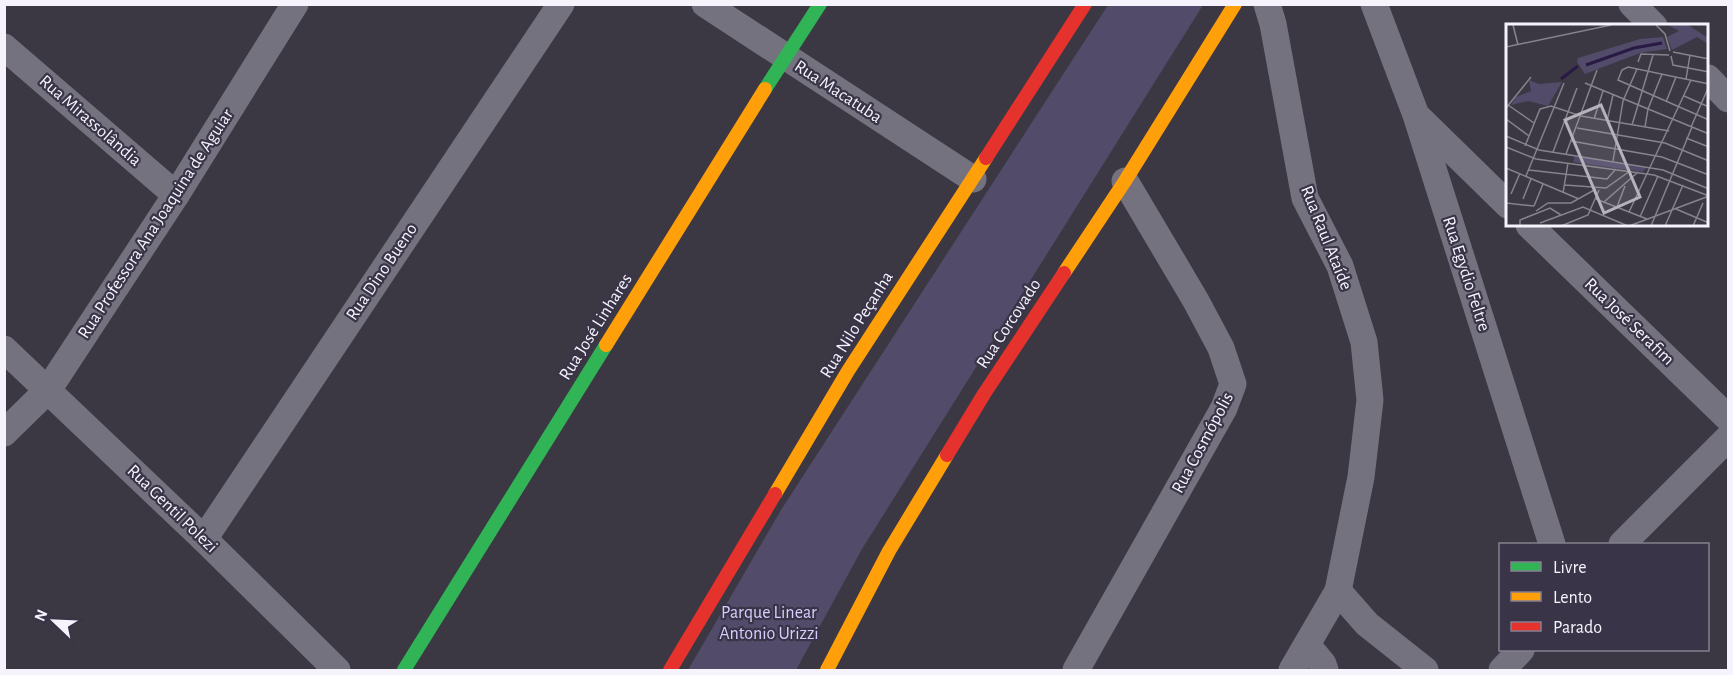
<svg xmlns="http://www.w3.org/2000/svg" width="1733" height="675" viewBox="0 0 1733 675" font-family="'Alegreya Sans',sans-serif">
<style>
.green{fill:#534b6a}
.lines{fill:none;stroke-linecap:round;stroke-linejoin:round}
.street{stroke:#75727f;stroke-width:27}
.fast{stroke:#30b455;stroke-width:14}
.slow{stroke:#ff9f0a;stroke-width:14}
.jam{stroke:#e5322d;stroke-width:14}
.labels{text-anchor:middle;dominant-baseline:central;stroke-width:4.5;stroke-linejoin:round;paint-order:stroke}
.street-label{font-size:18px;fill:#f6f3fd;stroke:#393447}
.park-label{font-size:18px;fill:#d8cdfe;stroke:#393447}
.inset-river{fill:none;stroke:#291a45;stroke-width:3}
.inset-road{fill:none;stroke:#86838d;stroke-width:1.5}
.view{fill:#b5b2bc;fill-opacity:0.15;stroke:#b5b2bc;stroke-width:3}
.inset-edge{fill:none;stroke:#f6f3fd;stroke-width:3}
</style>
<rect width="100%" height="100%" fill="#3b3843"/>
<!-- green -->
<path class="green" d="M 1108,5 L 1203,5 L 862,549 L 796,670 L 688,670 L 781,510 Z"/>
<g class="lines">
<!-- street -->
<g class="street">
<path d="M 705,4 L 973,179"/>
<path d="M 1267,4 L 1273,24 L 1305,198 L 1340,266 L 1364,342 L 1370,400 L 1361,477 L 1338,591 L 1292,670"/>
<path d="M 1374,4 L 1416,115 L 1552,544"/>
<path d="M 1632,4 L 1654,26"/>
<path d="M 4,47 L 176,195"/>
<path d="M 1708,78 L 1728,99"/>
<path d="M 1419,118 L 1508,205"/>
<path d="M 1529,225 L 1728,418"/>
<path d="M 4,349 L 204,539 L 337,670"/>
<path d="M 4,433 L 48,390 L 176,195 L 295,4"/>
<path d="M 204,539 L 561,4"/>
<path d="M 1622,544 L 1728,438"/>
<path d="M 1338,591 L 1367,624 L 1425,670"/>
<path d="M 1307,645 L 1323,664 L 1325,670"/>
<path d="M 1076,670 L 1224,408 L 1233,384 L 1221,348 L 1196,301 L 1125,181"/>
<path d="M 1502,670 L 1521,650"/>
</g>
<!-- fast -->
<g class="fast">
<path d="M 765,89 L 820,4"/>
<path d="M 404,670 L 606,345"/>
</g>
<!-- slow -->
<g class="slow">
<path d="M 1064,273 L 1125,181 L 1235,4"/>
<path d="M 606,345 L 765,89"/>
<path d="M 775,494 L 848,371 L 986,158"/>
<path d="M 827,670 L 889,551 L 947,455"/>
</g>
<!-- jam -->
<g class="jam">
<path d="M 986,158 L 1085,4"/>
<path d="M 947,455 L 984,394 L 1064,273"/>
<path d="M 670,670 L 775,494"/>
</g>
</g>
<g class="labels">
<!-- street labels -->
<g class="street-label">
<text transform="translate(838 92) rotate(33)">Rua Macatuba</text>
<text transform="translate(90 121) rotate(41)">Rua Mirassolândia</text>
<text transform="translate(156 224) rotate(-57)">Rua Professora Ana Joaquina de Aguiar</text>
<text transform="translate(1326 238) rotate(68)">Rua Raul Ataíde</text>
<text transform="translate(382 272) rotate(-56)">Rua Dino Bueno</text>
<text transform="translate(1466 274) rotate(72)">Rua Egydio Feltre</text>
<text transform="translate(1629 322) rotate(44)">Rua José Serafim</text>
<text transform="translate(1009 324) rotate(-57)">Rua Corcovado</text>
<text transform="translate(857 325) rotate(-58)">Rua Nilo Peçanha</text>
<text transform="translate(596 327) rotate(-58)">Rua José Linhares</text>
<text transform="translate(1203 443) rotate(-62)">Rua Cosmópolis</text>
<text transform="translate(172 509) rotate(44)">Rua Gentil Polezi</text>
</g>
<!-- park labels -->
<g class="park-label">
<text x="769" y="613">Parque Linear<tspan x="769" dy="21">Antonio Urizzi</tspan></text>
</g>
</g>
<!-- overview -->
<g transform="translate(1506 24)">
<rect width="202" height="202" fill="#3b3843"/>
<path d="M 162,1 L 182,1 L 202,14 L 202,20 L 191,13 L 166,26 L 161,13 L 173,7 ZM 157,13 L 161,25 L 134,29 L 79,50 L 71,38 L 72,34 L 134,15 ZM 23,56 L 33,60 L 56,58 L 42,82 L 22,77 L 5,81 L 10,73 L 25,67 ZM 69,132 L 140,144 L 137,148 L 67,138 Z" fill="#534b6a"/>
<path class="inset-river" d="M 80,41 L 128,24 L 156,19M 55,55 L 72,42"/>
<path class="inset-road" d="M 7,1 L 12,21M 150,1 L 159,10 L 164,27M 0,23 L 105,1M 167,28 L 203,35M 165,32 L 167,41 L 203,48M 132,38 L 135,30 L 163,31M 180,55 L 184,31M 79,59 L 203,110M 203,60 L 122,43 L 116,46 L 112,56 L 203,96M 178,72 L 203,83M 160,78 L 170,53M 2,81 L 28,99M 0,84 L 25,53M 0,95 L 23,112M 88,95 L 97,67M 101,97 L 107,71M 126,101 L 147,31M 139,103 L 142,85 L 156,50M 185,103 L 203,62M 71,104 L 159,119 L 203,137M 0,112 L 33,126 L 157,146 L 203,165M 180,114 L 203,123M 65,117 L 156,133 L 203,151M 19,122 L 34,85 L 45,82 L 75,92 L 163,107M 0,123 L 30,135 L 148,151 L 203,172M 47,128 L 71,64M 60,130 L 91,46M 107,137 L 117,77 L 131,45M 0,144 L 73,175M 23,146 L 101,155 L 110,145M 20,152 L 58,59M 59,161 L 100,164 L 124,147M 57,169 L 62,139M 5,170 L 14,149M 17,175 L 25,155M 90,175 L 141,195M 98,178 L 132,148M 0,179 L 28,182M 28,182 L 37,160M 111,183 L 119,162M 170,185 L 203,199M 30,187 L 42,179 L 65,179 L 90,165M 123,188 L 185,56M 134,193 L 152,152M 34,199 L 77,183 L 122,202M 14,202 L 14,196 L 44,184 L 55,191M 55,202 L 82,191 L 93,166M 123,202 L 203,172M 145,202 L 186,103M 159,202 L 177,161M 187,202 L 197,179"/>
<path class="view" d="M 95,81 L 134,173 L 98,189 L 59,96 Z"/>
<rect width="202" height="202" class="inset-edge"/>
</g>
<!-- border -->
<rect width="1733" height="675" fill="none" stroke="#f6f3fd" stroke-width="12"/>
<!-- legend -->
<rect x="1499" y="543" width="210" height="108" fill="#393447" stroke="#858090" stroke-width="1.5"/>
<rect x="1511" y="562" width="30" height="9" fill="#30b455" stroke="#858090" stroke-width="1.5"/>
<text x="1553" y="573" font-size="18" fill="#f6f3fd">Livre</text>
<rect x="1511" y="592" width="30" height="9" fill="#ff9f0a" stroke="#858090" stroke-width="1.5"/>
<text x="1553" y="603" font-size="18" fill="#f6f3fd">Lento</text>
<rect x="1511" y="622" width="30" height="9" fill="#e5322d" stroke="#858090" stroke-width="1.5"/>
<text x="1553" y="633" font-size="18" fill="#f6f3fd">Parado</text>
<!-- north arrow -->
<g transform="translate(54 621) rotate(293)" stroke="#393447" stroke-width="4.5" paint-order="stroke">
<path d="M0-4.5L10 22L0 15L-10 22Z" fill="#f6f3fd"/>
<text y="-9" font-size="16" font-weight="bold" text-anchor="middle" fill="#f6f3fd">N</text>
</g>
</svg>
